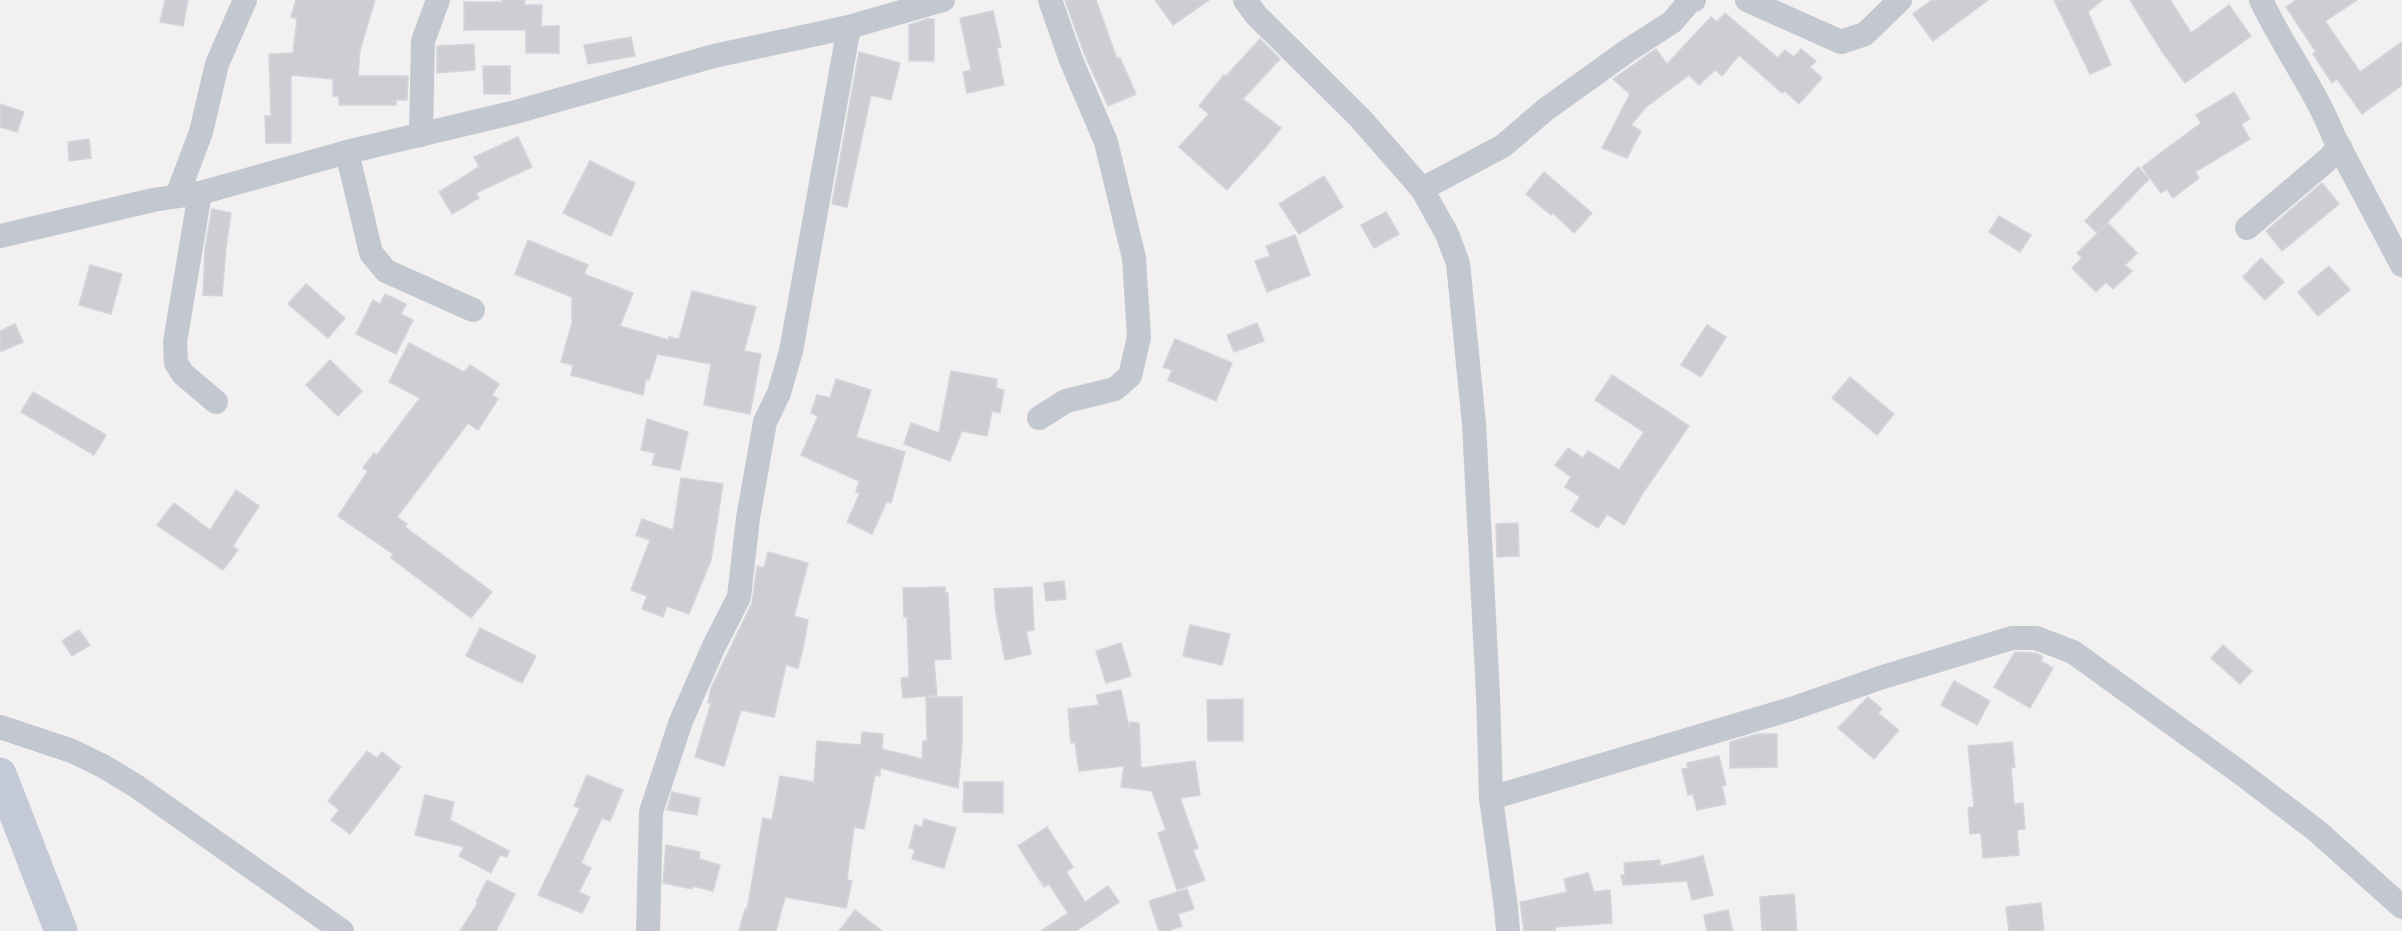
<svg xmlns="http://www.w3.org/2000/svg" width="2402" height="931" viewBox="0 0 2402 931" font-family="'Roboto Condensed',sans-serif">
<style>
.building{fill:#cdced4;stroke:#d4d5db;stroke-width:1.5}
.lines{fill:none;stroke-linecap:round;stroke-linejoin:round}
.street{stroke:#c2c7d0;stroke-width:24}
.secondary{stroke:#c4c9d7;stroke-width:33}
</style>
<rect width="100%" height="100%" fill="#f2f0f0"/>
<!-- building -->
<g class="building">
<path d="M 165,0 L 188,0 L 183,26 L 160,22 Z"/>
<path d="M 296,0 L 375,0 L 360,50 L 358,76 L 408,76 L 407,100 L 396,100 L 396,105 L 339,105 L 339,96 L 333,96 L 333,79 L 291,75 L 291,143 L 266,143 L 265,116 L 271,116 L 269,54 L 293,53 L 297,19 L 291,17 Z"/>
<path d="M 502,0 L 525,0 L 524,5 L 542,5 L 541,26 L 559,26 L 559,53 L 526,53 L 526,30 L 464,30 L 464,2 L 502,2 Z"/>
<path d="M 1065,0 L 1096,0 L 1117,59 L 1120,58 L 1136,94 L 1108,106 L 1084,53 Z"/>
<path d="M 1155,0 L 1209,0 L 1173,25 Z"/>
<path d="M 1932,0 L 1988,0 L 1933,41 L 1913,14 Z"/>
<path d="M 2054,0 L 2102,0 L 2088,12 L 2111,65 L 2090,74 Z"/>
<path d="M 2130,0 L 2170,0 L 2191,33 L 2229,5 L 2251,36 L 2185,83 L 2163,53 Z"/>
<path d="M 2296,0 L 2357,0 L 2325,21 L 2360,72 L 2402,42 L 2402,85 L 2362,114 L 2337,79 L 2332,83 L 2313,54 L 2316,52 L 2286,7 Z"/>
<path d="M 993,11 L 1001,47 L 997,48 L 1004,85 L 967,93 L 963,72 L 971,70 L 960,18 Z"/>
<path d="M 1725,13 L 1778,58 L 1785,50 L 1794,57 L 1801,49 L 1816,61 L 1810,67 L 1822,78 L 1799,104 L 1785,91 L 1782,93 L 1739,55 L 1722,76 L 1715,70 L 1699,85 L 1689,75 L 1646,107 L 1631,125 L 1641,131 L 1627,158 L 1602,148 L 1630,94 L 1613,79 L 1656,49 L 1667,64 L 1711,17 L 1717,22 Z"/>
<path d="M 927,19 L 934,19 L 934,61 L 909,61 L 909,25 Z"/>
<path d="M 631,37 L 635,56 L 588,64 L 584,45 Z"/>
<path d="M 1260,39 L 1280,59 L 1243,99 L 1281,128 L 1265,148 L 1227,190 L 1179,147 L 1209,114 L 1199,106 L 1224,75 L 1226,76 Z"/>
<path d="M 474,44 L 475,70 L 437,73 L 437,46 Z"/>
<path d="M 859,52 L 900,63 L 891,100 L 871,95 L 847,207 L 832,204 Z"/>
<path d="M 483,66 L 510,66 L 510,94 L 484,94 Z"/>
<path d="M 2234,92 L 2250,119 L 2241,124 L 2250,139 L 2195,172 L 2199,178 L 2173,198 L 2167,189 L 2161,193 L 2142,167 L 2201,123 L 2196,115 Z"/>
<path d="M 0,104 L 24,112 L 17,132 L 0,127 Z"/>
<path d="M 518,137 L 532,167 L 476,193 L 479,198 L 452,214 L 439,192 L 479,167 L 474,157 Z"/>
<path d="M 89,139 L 91,158 L 69,161 L 68,142 Z"/>
<path d="M 590,161 L 635,183 L 611,236 L 563,213 Z"/>
<path d="M 2138,167 L 2149,179 L 2097,233 L 2085,221 Z"/>
<path d="M 1544,172 L 1592,213 L 1574,233 L 1553,213 L 1551,215 L 1526,194 Z"/>
<path d="M 1324,176 L 1343,207 L 1299,234 L 1279,204 Z"/>
<path d="M 2322,183 L 2339,204 L 2282,251 L 2266,231 Z"/>
<path d="M 212,209 L 231,213 L 226,247 L 222,296 L 203,295 L 205,248 Z"/>
<path d="M 1386,212 L 1399,234 L 1374,248 L 1361,225 Z"/>
<path d="M 1999,216 L 2031,235 L 2020,252 L 1989,232 Z"/>
<path d="M 2108,223 L 2137,253 L 2125,265 L 2132,271 L 2113,289 L 2106,282 L 2096,292 L 2072,268 L 2082,258 L 2077,253 Z"/>
<path d="M 1295,235 L 1310,275 L 1267,292 L 1255,261 L 1270,256 L 1266,246 Z"/>
<path d="M 528,240 L 588,265 L 584,274 L 633,293 L 620,326 L 669,340 L 669,337 L 679,339 L 692,291 L 756,307 L 744,351 L 761,354 L 750,414 L 704,405 L 711,364 L 657,354 L 649,380 L 646,379 L 643,395 L 571,375 L 573,365 L 561,362 L 572,323 L 572,297 L 515,274 Z"/>
<path d="M 2261,258 L 2284,282 L 2265,300 L 2243,277 Z"/>
<path d="M 90,265 L 122,274 L 111,314 L 79,305 Z"/>
<path d="M 2329,266 L 2350,290 L 2318,316 L 2298,292 Z"/>
<path d="M 306,284 L 345,318 L 328,338 L 288,304 Z"/>
<path d="M 385,294 L 406,304 L 401,314 L 413,320 L 396,354 L 356,334 L 373,300 L 380,304 Z"/>
<path d="M 1257,323 L 1264,341 L 1234,352 L 1227,335 Z"/>
<path d="M 15,324 L 23,342 L 0,352 L 0,331 Z"/>
<path d="M 1707,325 L 1726,337 L 1701,377 L 1681,365 Z"/>
<path d="M 1175,339 L 1232,363 L 1216,401 L 1168,380 L 1172,370 L 1163,367 Z"/>
<path d="M 409,343 L 464,372 L 470,365 L 499,384 L 492,395 L 498,399 L 478,430 L 468,423 L 397,517 L 407,524 L 405,527 L 492,592 L 471,618 L 391,558 L 393,554 L 338,516 L 368,471 L 363,468 L 374,453 L 377,455 L 420,398 L 389,382 Z"/>
<path d="M 330,360 L 362,391 L 338,416 L 306,385 Z"/>
<path d="M 951,371 L 997,379 L 996,388 L 1004,390 L 1000,413 L 992,411 L 987,436 L 962,431 L 950,461 L 904,444 L 911,423 L 939,433 Z"/>
<path d="M 1612,375 L 1689,426 L 1643,493 L 1624,525 L 1607,514 L 1598,528 L 1571,511 L 1580,497 L 1565,487 L 1571,477 L 1555,465 L 1568,448 L 1583,458 L 1588,451 L 1619,470 L 1644,432 L 1595,400 Z"/>
<path d="M 1850,377 L 1894,414 L 1877,435 L 1832,398 Z"/>
<path d="M 836,379 L 871,390 L 856,437 L 905,452 L 891,503 L 887,501 L 872,534 L 847,522 L 860,493 L 856,492 L 859,481 L 801,455 L 818,416 L 811,413 L 817,395 L 830,398 Z"/>
<path d="M 33,392 L 106,435 L 94,455 L 21,412 Z"/>
<path d="M 647,419 L 688,432 L 680,470 L 652,465 L 655,453 L 641,450 Z"/>
<path d="M 681,478 L 723,484 L 711,560 L 689,614 L 667,606 L 663,617 L 642,609 L 647,596 L 631,590 L 650,540 L 636,535 L 642,519 L 673,530 Z"/>
<path d="M 236,490 L 259,506 L 233,546 L 238,550 L 223,570 L 157,525 L 174,503 L 210,530 Z"/>
<path d="M 1518,523 L 1519,556 L 1497,557 L 1496,524 Z"/>
<path d="M 768,552 L 808,563 L 794,616 L 808,620 L 803,648 L 798,668 L 786,665 L 774,717 L 741,710 L 724,766 L 695,757 L 711,703 L 708,703 L 711,688 L 752,603 L 757,566 L 764,568 Z"/>
<path d="M 1064,581 L 1066,599 L 1046,601 L 1044,583 Z"/>
<path d="M 945,587 L 945,593 L 948,593 L 951,659 L 934,660 L 937,695 L 903,698 L 901,678 L 909,677 L 907,617 L 904,617 L 903,588 Z"/>
<path d="M 1032,587 L 1034,630 L 1026,631 L 1031,654 L 1005,660 L 996,614 L 994,589 Z"/>
<path d="M 1190,625 L 1230,634 L 1222,665 L 1183,656 Z"/>
<path d="M 480,628 L 536,656 L 522,683 L 466,656 Z"/>
<path d="M 79,630 L 90,645 L 72,656 L 62,641 Z"/>
<path d="M 1121,643 L 1131,676 L 1106,683 L 1096,651 Z"/>
<path d="M 2223,645 L 2252,671 L 2240,684 L 2211,658 Z"/>
<path d="M 2015,652 L 2036,653 L 2043,657 L 2041,661 L 2053,668 L 2030,708 L 1994,687 Z"/>
<path d="M 1954,681 L 1990,701 L 1977,725 L 1941,705 Z"/>
<path d="M 1121,690 L 1129,728 L 1130,722 L 1139,723 L 1141,768 L 1195,761 L 1200,795 L 1180,798 L 1198,848 L 1193,850 L 1205,880 L 1177,890 L 1158,833 L 1166,830 L 1152,791 L 1121,787 L 1124,766 L 1079,771 L 1075,742 L 1071,743 L 1068,709 L 1099,705 L 1096,695 Z"/>
<path d="M 926,697 L 962,697 L 962,744 L 958,788 L 880,768 L 880,776 L 875,775 L 864,829 L 854,827 L 847,880 L 852,881 L 846,908 L 785,897 L 776,931 L 739,931 L 745,909 L 747,910 L 763,818 L 772,820 L 780,776 L 814,782 L 817,741 L 861,745 L 862,732 L 883,734 L 882,749 L 922,759 L 923,741 L 927,741 Z"/>
<path d="M 1868,697 L 1882,709 L 1878,713 L 1899,730 L 1874,759 L 1838,728 Z"/>
<path d="M 1243,699 L 1243,741 L 1208,741 L 1207,700 Z"/>
<path d="M 1758,734 L 1777,734 L 1777,767 L 1730,768 L 1730,742 Z"/>
<path d="M 2012,742 L 2015,767 L 2011,768 L 2014,804 L 2023,803 L 2025,829 L 2017,830 L 2019,855 L 1983,858 L 1981,833 L 1970,834 L 1968,808 L 1974,807 L 1968,746 Z"/>
<path d="M 367,751 L 377,758 L 382,752 L 401,767 L 350,834 L 331,820 L 339,810 L 328,801 Z"/>
<path d="M 1719,756 L 1726,785 L 1722,786 L 1726,804 L 1697,810 L 1693,794 L 1688,795 L 1682,769 L 1688,768 L 1687,763 Z"/>
<path d="M 587,775 L 623,790 L 610,821 L 602,818 L 581,863 L 591,868 L 579,892 L 590,897 L 582,913 L 538,895 L 580,808 L 574,806 Z"/>
<path d="M 964,782 L 1003,782 L 1003,813 L 963,812 Z"/>
<path d="M 672,792 L 700,798 L 697,815 L 667,810 Z"/>
<path d="M 425,795 L 454,802 L 450,820 L 509,851 L 507,857 L 500,855 L 491,873 L 459,856 L 464,847 L 415,835 Z"/>
<path d="M 924,819 L 956,828 L 944,868 L 912,859 L 915,850 L 909,848 L 915,825 L 922,827 Z"/>
<path d="M 1047,827 L 1073,867 L 1066,872 L 1085,902 L 1108,886 L 1119,902 L 1076,931 L 1041,931 L 1068,913 L 1049,884 L 1044,887 L 1018,846 Z"/>
<path d="M 666,845 L 700,852 L 699,859 L 720,865 L 713,891 L 693,886 L 692,889 L 663,883 Z"/>
<path d="M 1703,856 L 1713,895 L 1692,900 L 1687,881 L 1623,885 L 1621,875 L 1625,875 L 1624,863 L 1660,860 L 1660,866 Z"/>
<path d="M 1588,873 L 1594,892 L 1610,890 L 1612,923 L 1555,927 L 1556,931 L 1524,931 L 1520,902 L 1567,892 L 1564,879 Z"/>
<path d="M 487,880 L 515,894 L 496,931 L 460,931 L 478,903 L 476,902 Z"/>
<path d="M 1187,889 L 1194,909 L 1178,914 L 1182,926 L 1168,931 L 1159,931 L 1149,901 Z"/>
<path d="M 1794,894 L 1797,931 L 1762,931 L 1760,897 Z"/>
<path d="M 2041,903 L 2044,931 L 2009,931 L 2006,907 Z"/>
<path d="M 855,910 L 882,931 L 839,931 Z"/>
<path d="M 1728,910 L 1733,931 L 1707,931 L 1704,915 Z"/>
</g>
<g class="lines">
<!-- street -->
<g class="street">
<path d="M 1245,0 L 1256,15 L 1360,118 L 1422,189 L 1447,234 L 1458,263 L 1474,424 L 1488,695 L 1491,798 L 1506,908 L 1508,931"/>
<path d="M 1747,0 L 1841,42 L 1865,34 L 1900,0"/>
<path d="M 2261,0 C 2283,47 2315,89 2334,137 L 2402,265"/>
<path d="M 421,135 L 423,41 L 438,0"/>
<path d="M 347,152 L 371,253 L 386,271 L 473,310"/>
<path d="M 1422,189 L 1503,146 L 1545,110 L 1627,51 L 1672,22 L 1690,1 L 1694,0"/>
<path d="M 200,193 L 175,342 L 176,363 L 183,374 L 216,402"/>
<path d="M 177,196 L 201,132 L 217,64 L 245,0"/>
<path d="M 2247,228 L 2326,161 L 2340,147"/>
<path d="M 0,236 L 153,200 L 200,193 L 347,152 L 512,113 L 714,56 L 849,27 L 943,0"/>
<path d="M 1039,418 L 1066,401 L 1115,389 L 1130,376 L 1139,337 L 1134,258 L 1106,142 L 1071,60 L 1050,0"/>
<path d="M 0,727 L 72,751 L 103,766 L 136,786 L 342,931"/>
<path d="M 1491,798 L 1791,709 L 1883,677 L 2012,638 L 2036,638 L 2073,652 L 2242,774 L 2317,831 L 2402,907"/>
<path d="M 648,931 L 651,812 L 681,721 L 714,646 L 739,597 L 748,518 L 765,422 L 779,393 L 791,351 L 849,27"/>
</g>
<!-- secondary -->
<path class="secondary" d="M 0,774 L 61,931"/>
</g>
</svg>
